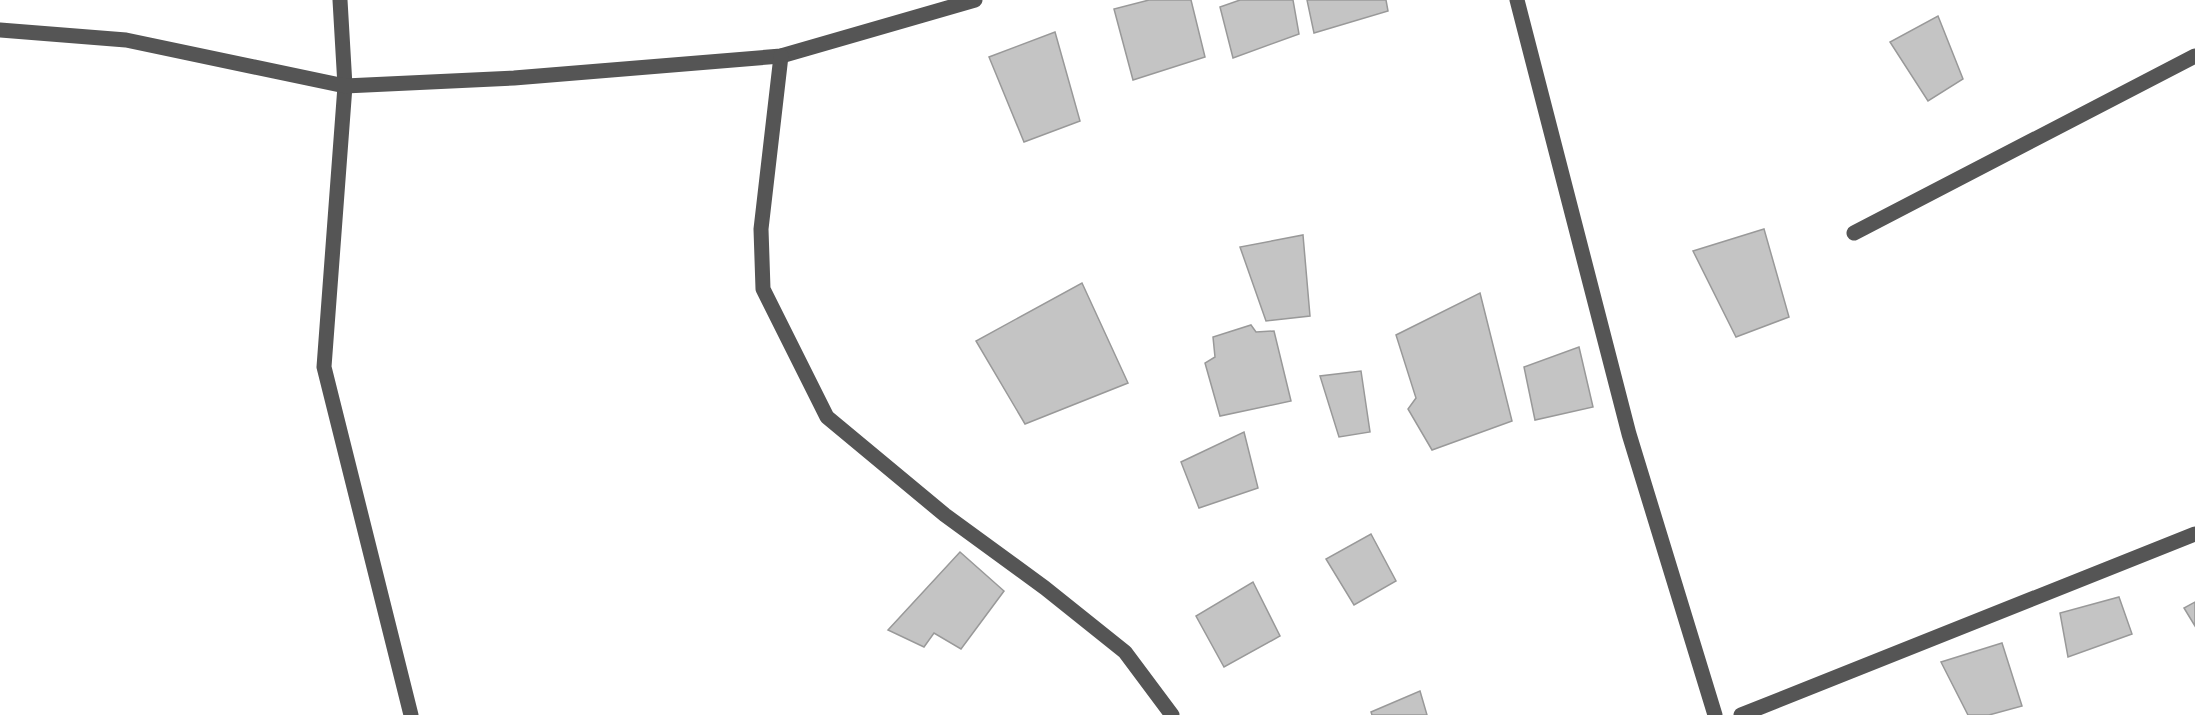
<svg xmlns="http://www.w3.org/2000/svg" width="2195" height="715" viewBox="0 0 2195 715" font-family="Cabin,sans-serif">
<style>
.building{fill:#c4c4c4;stroke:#999;stroke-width:1.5}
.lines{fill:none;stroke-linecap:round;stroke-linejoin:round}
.minor{stroke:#555;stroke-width:15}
</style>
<rect width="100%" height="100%" fill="#fff"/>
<!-- building -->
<g class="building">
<path d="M 1149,0 L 1191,0 L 1205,57 L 1133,80 L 1114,9 Z"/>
<path d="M 1240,0 L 1293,0 L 1299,34 L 1233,58 L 1220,7 Z"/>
<path d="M 1307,0 L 1386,0 L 1388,11 L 1314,33 Z"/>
<path d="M 1938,16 L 1963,79 L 1928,101 L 1890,42 Z"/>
<path d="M 1055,32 L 1080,121 L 1024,142 L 989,57 Z"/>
<path d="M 1764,229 L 1789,317 L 1736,337 L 1693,251 Z"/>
<path d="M 1303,235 L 1310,316 L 1266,321 L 1240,247 Z"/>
<path d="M 1082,283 L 1128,383 L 1025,424 L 976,341 Z"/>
<path d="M 1480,293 L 1512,421 L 1432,450 L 1408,409 L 1416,398 L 1396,335 Z"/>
<path d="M 1251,325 L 1256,332 L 1274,331 L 1291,401 L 1220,416 L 1205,363 L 1215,357 L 1213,337 Z"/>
<path d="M 1579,347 L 1593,407 L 1535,420 L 1524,367 Z"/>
<path d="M 1361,371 L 1370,432 L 1339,437 L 1320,376 Z"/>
<path d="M 1244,432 L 1258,488 L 1199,508 L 1181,462 Z"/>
<path d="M 1371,534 L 1396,581 L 1354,605 L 1326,559 Z"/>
<path d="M 960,552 L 1004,591 L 961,649 L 934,633 L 924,647 L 888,630 Z"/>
<path d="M 1253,582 L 1280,636 L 1224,667 L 1196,616 Z"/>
<path d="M 2119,597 L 2132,634 L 2068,657 L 2060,613 Z"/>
<path d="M 2195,602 L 2195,626 L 2184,608 Z"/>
<path d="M 2002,643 L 2022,706 L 1989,715 L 1968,715 L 1941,662 Z"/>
<path d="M 1420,691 L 1427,715 L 1372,715 L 1371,712 Z"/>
</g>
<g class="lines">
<!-- minor -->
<g class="minor">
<path d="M 340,0 L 345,86 L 324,367 L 411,715"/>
<path d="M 1517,0 L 1629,434 L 1715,715"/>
<path d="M 0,30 L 126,40 L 345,86 L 514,78 L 781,56 L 975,0"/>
<path d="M 781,56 L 761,229 L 763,289 L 827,417 L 945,515 L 1045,588 L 1125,652 L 1172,715"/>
<path d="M 1854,233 L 2195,56"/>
<path d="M 1741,715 L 2195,534"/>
</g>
</g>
</svg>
